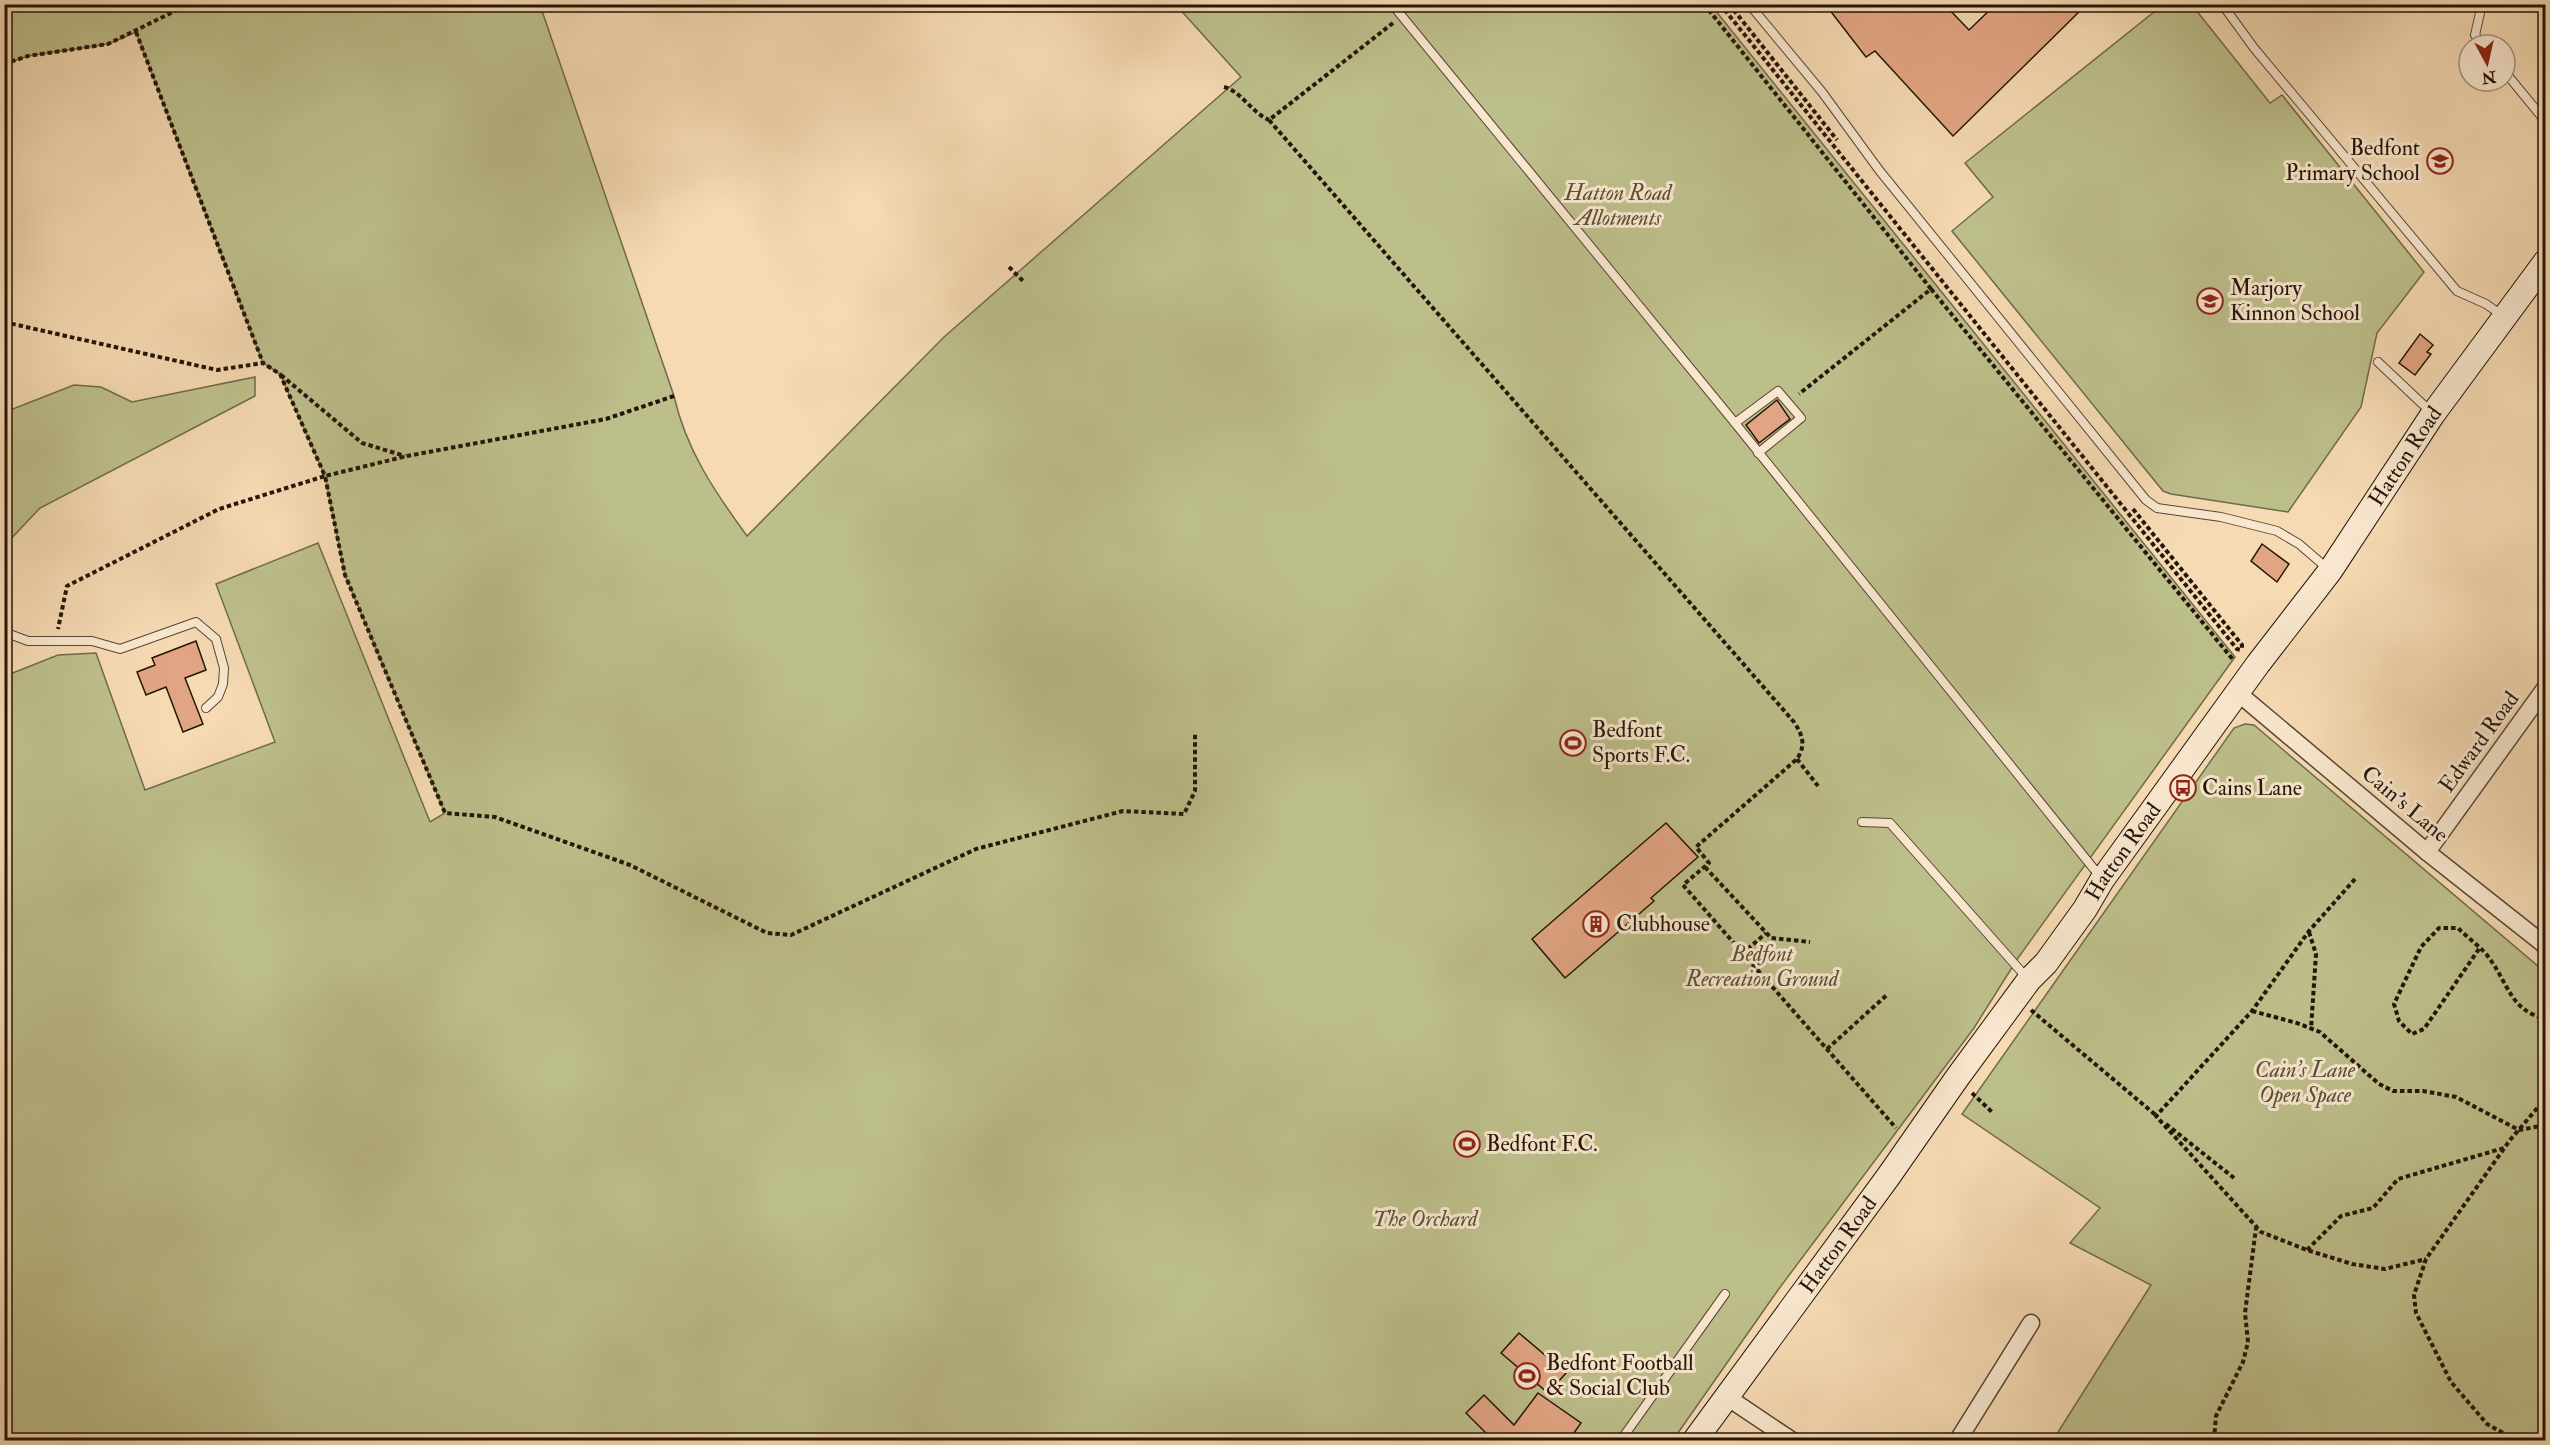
<svg xmlns="http://www.w3.org/2000/svg" width="2550" height="1445" viewBox="0 0 2550 1445" font-family="'IM FELL Double Pica',serif">
<style>
.green{fill:#bdbf8b;stroke:#706a4a;stroke-width:1.5}
.building{fill:#e2a583;stroke:#241508;stroke-width:1.5}
.lines{fill:none;stroke-linecap:round;stroke-linejoin:round}
.lane-casing{stroke:#584633;stroke-width:10}
.street-casing{stroke:#584633;stroke-width:19}
.secondary-casing{stroke:#241508;stroke-width:26}
.path{stroke:#241508;stroke-width:4;stroke-dasharray:4.5 3;stroke-linecap:butt}
.lane{stroke:#f8e7ce;stroke-width:8}
.street{stroke:#f8e7ce;stroke-width:16}
.secondary{stroke:#f8e7ce;stroke-width:24}
.labels{text-anchor:middle;dominant-baseline:central;stroke-width:6;stroke-linejoin:round;paint-order:stroke}
.poi-label{font-size:22px;fill:#241508;stroke:#f8e7ce;text-anchor:start}
.park-label{font-size:22px;font-style:italic;fill:#5a5036;stroke:#f8e7ce}
.street-label{font-size:22px;fill:#241508;stroke:#f8e7ce}
</style>
<rect width="100%" height="100%" fill="#f5dab3"/>
<filter id="stains"><feTurbulence type="fractalNoise" baseFrequency=".00333" numOctaves="4"/><feColorMatrix values="0 0 0 0 .2 0 0 0 0 .09 0 0 0 0 .02 0 0 0 .5 -.17"/></filter>
<radialGradient id="worn" r=".72"><stop offset=".6" stop-color="#630" stop-opacity="0"/><stop offset="1" stop-color="#630" stop-opacity=".3"/></radialGradient>
<!-- green -->
<g class="green">
<path d="M 2164,4 L 2192,5 L 2270,103 L 2282,95 L 2424,272 L 2377,333 L 2361,407 L 2288,512 L 2171,494 L 2163,491 L 1952,231 L 1993,197 L 1965,163 Z"/>
<path d="M 5,5 L 540,5 L 674,396 C 686,450 715,492 747,536 L 944,337 L 1241,77 L 1176,5 L 1711,5 L 2235,657 L 2018,958 L 1974,1028 L 1778,1290 L 1673,1440 L 5,1440 L 5,676 L 58,655 L 96,653 L 145,790 L 275,742 L 216,584 L 318,543 L 430,822 L 445,813 L 345,575 L 325,476 L 280,374 L 263,363 L 136,32 L 108,44 L 28,56 L 5,64 Z"/>
<path d="M 255,377 L 255,396 L 40,508 L 5,545 L 5,412 L 74,385 L 101,387 L 132,402 Z"/>
<path d="M 2245,724 L 2254,725 L 2545,972 L 2545,1440 L 2053,1440 L 2151,1285 L 2070,1243 L 2100,1208 L 1962,1114 L 2234,728 Z"/>
</g>
<!-- building -->
<g class="building">
<path d="M 1825,4 L 1944,4 L 1969,30 L 1996,4 L 2087,4 L 1953,136 L 1875,51 L 1866,57 Z"/>
<path d="M 2420,334 L 2433,345 L 2427,352 L 2431,354 L 2415,375 L 2399,363 Z"/>
<path d="M 1777,400 L 1790,419 L 1759,443 L 1746,425 Z"/>
<path d="M 2262,544 L 2289,564 L 2277,582 L 2251,561 Z"/>
<path d="M 196,641 L 206,670 L 185,678 L 203,724 L 183,732 L 166,687 L 146,695 L 137,672 L 155,665 L 152,658 Z"/>
<path d="M 1666,823 L 1698,857 L 1651,898 L 1654,901 L 1565,978 L 1532,939 Z"/>
<path d="M 1519,1333 L 1566,1373 L 1548,1393 L 1501,1353 Z"/>
<path d="M 1538,1393 L 1581,1423 L 1569,1440 L 1493,1440 L 1466,1413 L 1484,1395 L 1514,1425 Z"/>
</g>
<g class="lines">
<!-- lane casing -->
<g class="lane-casing">
<g id="lane">
<path d="M 1392,4 L 1735,423 L 2102,879"/>
<path d="M 1749,4 L 1822,92 L 1879,170 L 2146,500 L 2157,508 L 2221,517 L 2277,531 L 2299,544 L 2328,569"/>
<path d="M 2222,4 L 2254,48 L 2457,291 L 2486,304 L 2503,316"/>
<path d="M 2478,4 L 2480,13 L 2475,35 L 2483,45"/>
<path d="M 2505,72 L 2546,122"/>
<path d="M 2378,362 L 2432,413"/>
<path d="M 1735,423 L 1778,391 L 1801,418 L 1758,453"/>
<path d="M 4,632 L 28,641 L 92,641 L 120,649 L 196,622 L 216,639 L 224,668 L 223,684 L 218,697 L 206,708"/>
<path d="M 1862,822 L 1890,823 L 2027,978"/>
<path d="M 1621,1440 L 1725,1294"/>
</g>
</g>
<!-- street casing -->
<g class="street-casing">
<g id="street">
<path d="M 2238,693 L 2427,852 L 2546,946"/>
<path d="M 2427,852 L 2546,687"/>
<path d="M 1727,1397 L 1791,1440"/>
<path d="M 1958,1440 L 2031,1323"/>
</g>
</g>
<!-- secondary casing -->
<g class="secondary-casing">
<g id="secondary">
<path id="s1" d="M 1695,1440 L 1888,1177 L 1957,1078 L 2029,980 L 2046,963 L 2085,909 L 2102,880 L 2258,664 L 2330,571 L 2433,414 L 2546,261"/>
</g>
</g>
<!-- path -->
<g class="path">
<path d="M 1704,4 L 1931,289 L 1799,394"/>
<path d="M 1720,4 L 2237,649 L 2241,650"/>
<path d="M 1729,4 L 1837,140"/>
<path d="M 1393,23 L 1269,120 L 1794,722 C 1803,736 1806,745 1797,759 L 1696,847 L 1709,863 L 1683,885 L 1896,1128"/>
<path d="M 136,32 L 263,363"/>
<path d="M 4,64 L 28,56 L 108,44 L 189,4"/>
<path d="M 1224,87 C 1241,91 1252,113 1269,120"/>
<path d="M 1009,267 L 1024,282"/>
<path d="M 1931,289 L 2234,661"/>
<path d="M 4,322 L 217,370 L 263,363 L 280,374 L 325,476 L 219,509 L 67,586 L 58,629"/>
<path d="M 281,375 L 362,443 L 405,456"/>
<path d="M 674,396 L 606,419 L 407,456 L 325,476 L 345,575 L 445,813 L 495,817 L 630,865 L 767,933 L 791,935 L 976,849 L 1123,811 L 1184,814 L 1195,791 L 1195,732"/>
<path d="M 2133,509 L 2242,645 L 2242,649"/>
<path d="M 1797,759 L 1818,786"/>
<path d="M 1705,867 L 1771,938 L 1810,942"/>
<path d="M 2355,879 L 2309,931 L 2252,1011 L 2156,1116 L 2261,1232 L 2307,1250 L 2352,1264 L 2385,1269 L 2426,1259"/>
<path d="M 2309,932 L 2316,954 L 2311,1029"/>
<path d="M 2479,949 L 2424,1029 L 2412,1034 L 2399,1021 L 2394,1004 L 2421,947 L 2439,928 L 2458,928 C 2469,939 2484,949 2492,962 C 2509,987 2512,1011 2546,1019"/>
<path d="M 1742,954 L 1766,933"/>
<path d="M 2031,1010 L 2158,1117"/>
<path d="M 2252,1011 L 2297,1023 L 2320,1032 L 2379,1084 L 2393,1091 L 2423,1091 L 2456,1097 L 2519,1130 L 2546,1125"/>
<path d="M 1827,1049 L 1888,994"/>
<path d="M 1972,1093 L 1992,1112"/>
<path d="M 2166,1124 L 2234,1178"/>
<path d="M 2307,1250 L 2341,1216 L 2373,1208 L 2398,1179 L 2504,1148"/>
<path d="M 2214,1440 L 2216,1416 L 2243,1362 L 2248,1342 L 2245,1313 L 2256,1228"/>
<path d="M 2516,1440 L 2487,1424 L 2451,1382 L 2416,1313 L 2414,1295 L 2426,1259 L 2510,1140 L 2546,1098"/>
</g>
<!-- lane -->
<use href="#lane" class="lane"/>
<!-- street -->
<use href="#street" class="street"/>
<!-- secondary -->
<use href="#secondary" class="secondary"/>
</g>
<!-- icons -->
<defs>
<g id="school-ring" transform="scale(1.35)"><circle r="9.5" fill="#f8e7ce" stroke="#8f2418" stroke-width="1.5"/><path d="M0-5L7-2L0 1L-7-2ZM-4 1L0 2.5L4 1V4Q0 6-4 4Z" fill="#8f2418"/></g>
<g id="stadium-ring" transform="scale(1.35)"><circle r="9.5" fill="#f8e7ce" stroke="#8f2418" stroke-width="1.5"/><path d="M0-5a6.5 5 0 1 0 0 10a6.5 5 0 1 0 0-10ZM-3.5-1.8h7v3.6h-7Z" fill="#8f2418"/></g>
<g id="bus-ring" transform="scale(1.35)"><circle r="9.5" fill="#f8e7ce" stroke="#8f2418" stroke-width="1.5"/><path d="M-5-6H5V4H4V6H2V4H-2V6H-4V4H-5ZM-3.5-4V0h7V-4ZM-3.5 1.2v1.5H-2V1.2ZM2 1.2v1.5H3.5V1.2Z" fill="#8f2418"/></g>
<g id="building-ring" transform="scale(1.35)"><circle r="9.5" fill="#f8e7ce" stroke="#8f2418" stroke-width="1.5"/><path d="M-4-6H4V6H1V3H-1V6H-4ZM-2.5-4.3h1.7v1.8h-1.7ZM.8-4.3h1.7v1.8H.8ZM-2.5-1h1.7V.8h-1.7ZM.8-1h1.7V.8H.8Z" fill="#8f2418"/></g>
</defs>
<g fill-rule="evenodd">
<use href="#school-ring" x="2440" y="161"/>
<use href="#school-ring" x="2210" y="301"/>
<use href="#stadium-ring" x="1573" y="743"/>
<use href="#bus-ring" x="2183" y="788"/>
<use href="#building-ring" x="1596" y="924"/>
<use href="#stadium-ring" x="1467" y="1144"/>
<use href="#stadium-ring" x="1527" y="1376"/>
</g>
<g class="labels">
<!-- poi labels -->
<g class="poi-label">
<text x="2420" y="148" text-anchor="end">Bedfont<tspan x="2420" dy="25">Primary School</tspan></text>
<text x="2230" y="288">Marjory<tspan x="2230" dy="25">Kinnon School</tspan></text>
<text x="1592" y="730">Bedfont<tspan x="1592" dy="25">Sports F.C.</tspan></text>
<text x="2202" y="788">Cains Lane</text>
<text x="1616" y="924">Clubhouse</text>
<text x="1486" y="1144">Bedfont F.C.</text>
<text x="1546" y="1363">Bedfont Football<tspan x="1546" dy="25">&amp; Social Club</tspan></text>
</g>
<!-- park labels -->
<g class="park-label">
<text x="1618" y="193">Hatton Road<tspan x="1618" dy="25">Allotments</tspan></text>
<text x="1762" y="954">Bedfont<tspan x="1762" dy="25">Recreation Ground</tspan></text>
<text x="2305" y="1070">Cain's Lane<tspan x="2305" dy="25">Open Space</tspan></text>
<text x="1425" y="1219">The Orchard</text>
</g>
<!-- street labels -->
<g class="street-label">
<text stroke="none"><textPath href="#s1" startOffset="1214">Hatton Road</textPath></text>
<text transform="translate(2479 742) rotate(-54)">Edward Road</text>
<text transform="translate(2405 804) rotate(40)">Cain's Lane</text>
<text stroke="none"><textPath href="#s1" startOffset="728">Hatton Road</textPath></text>
<text stroke="none"><textPath href="#s1" startOffset="242">Hatton Road</textPath></text>
</g>
</g>
<!-- margin -->
<rect width="2550" height="1445" fill="none" stroke="#f5dab3" stroke-width="24"/>
<rect x="6" y="6" width="2538" height="1433" fill="none" stroke="#241508" stroke-width="3"/>
<rect x="12" y="12" width="2526" height="1421" fill="none" stroke="#241508" stroke-width="1.5"/>
<!-- north arrow -->
<g transform="translate(2487 63) rotate(172)"><circle r="28" fill="#f8e7ce" stroke="#a3937f" stroke-width="1.5"/>
<path d="M0-4.5L10 22L0 15L-10 22Z" fill="#8f2418"/>
<text y="-9" font-size="16" font-weight="bold" text-anchor="middle" fill="#241508">N</text>
</g>
<rect width="100%" height="100%" filter="url(#stains)"/>
<rect width="100%" height="100%" fill="url(#worn)"/>
</svg>
